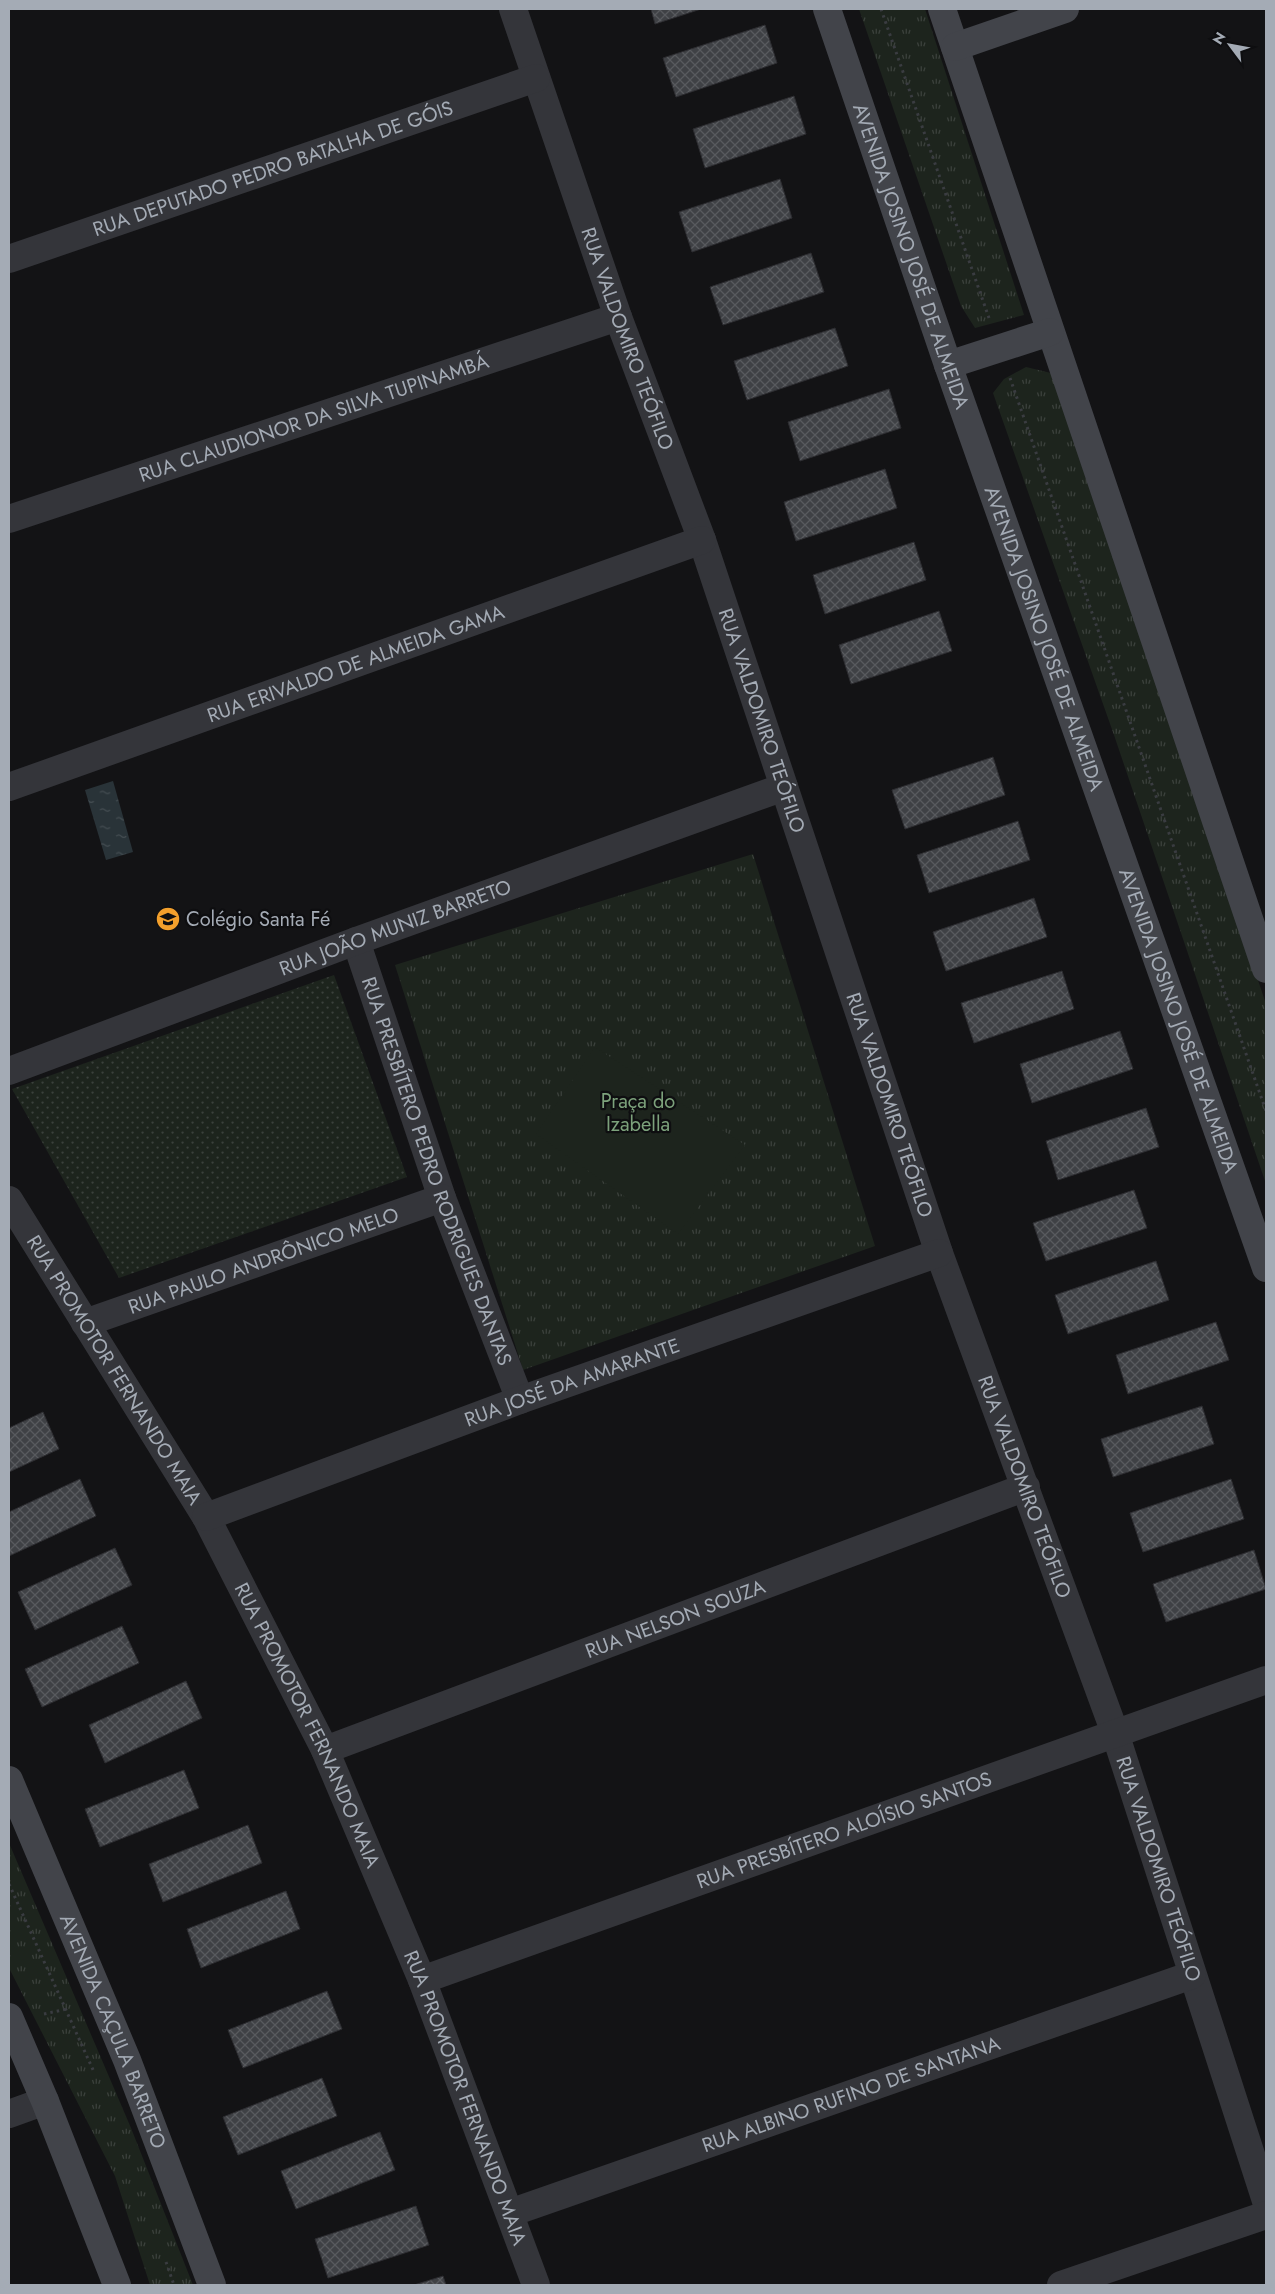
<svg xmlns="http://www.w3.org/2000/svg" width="1275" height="2294" viewBox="0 0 1275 2294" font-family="Jost,sans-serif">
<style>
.grass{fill:url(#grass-dots)}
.park{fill:url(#park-tufts)}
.pitch{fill:#1d241d}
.water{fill:url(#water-ripples)}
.building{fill:url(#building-cross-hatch);stroke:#2d2d31}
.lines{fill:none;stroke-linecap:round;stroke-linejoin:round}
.path{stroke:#3a3c41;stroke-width:3;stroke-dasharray:2.5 4;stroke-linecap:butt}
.street{stroke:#34353a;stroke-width:28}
.secondary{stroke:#42444a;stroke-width:28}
.labels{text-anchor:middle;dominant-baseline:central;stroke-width:4.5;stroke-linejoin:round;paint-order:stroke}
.street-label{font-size:20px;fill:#a4abb5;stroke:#0e0e10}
.poi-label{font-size:20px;fill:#a4abb5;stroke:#0e0e10;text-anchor:start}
.park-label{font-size:20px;fill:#7ca17b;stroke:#0e0e10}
</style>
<defs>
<pattern id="grass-dots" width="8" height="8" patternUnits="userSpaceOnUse" patternTransform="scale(1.25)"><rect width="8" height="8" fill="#1d241d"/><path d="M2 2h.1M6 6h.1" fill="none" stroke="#3b413c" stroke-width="1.8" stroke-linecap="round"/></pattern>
<pattern id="park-tufts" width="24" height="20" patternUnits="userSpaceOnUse" patternTransform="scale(1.25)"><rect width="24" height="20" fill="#1d241d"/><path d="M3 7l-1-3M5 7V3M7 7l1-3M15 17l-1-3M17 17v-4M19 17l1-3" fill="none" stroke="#3b413c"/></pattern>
<pattern id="water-ripples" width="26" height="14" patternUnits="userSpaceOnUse" patternTransform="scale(1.25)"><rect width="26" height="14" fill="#293338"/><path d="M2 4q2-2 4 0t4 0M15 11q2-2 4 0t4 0" fill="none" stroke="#454e53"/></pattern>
<pattern id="building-cross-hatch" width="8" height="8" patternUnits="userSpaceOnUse" patternTransform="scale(1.25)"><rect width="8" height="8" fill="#3f4145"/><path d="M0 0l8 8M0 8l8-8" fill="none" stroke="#585a5e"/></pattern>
</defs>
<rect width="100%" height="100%" fill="#131315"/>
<!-- grass -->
<path class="grass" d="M 334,975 L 407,1177 L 119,1278 L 12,1089 Z"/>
<!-- park -->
<g class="park">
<path d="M 859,9 L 925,9 L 1024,315 L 975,328 L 961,306 Z"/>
<path d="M 1026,367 L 1055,374 L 1266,1004 L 1266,1184 L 1114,735 L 993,393 L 1004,379 Z"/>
<path d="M 753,854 L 875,1246 L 523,1370 L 395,965 Z"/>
<path d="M 9,1843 L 131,2128 L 193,2285 L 150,2285 L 115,2176 L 9,1968 Z"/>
</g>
<!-- pitch -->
<path class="pitch" d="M 595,1047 L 745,1145 L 678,1234 L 536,1134 Z"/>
<!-- water -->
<path class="water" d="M 113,781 L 133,852 L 106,860 L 85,790 Z"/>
<!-- building -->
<g class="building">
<path d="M 651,9 L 701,9 L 655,24 Z"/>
<path d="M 765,25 L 777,63 L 676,97 L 663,58 Z"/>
<path d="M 794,96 L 806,134 L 705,168 L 693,129 Z"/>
<path d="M 780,179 L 792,218 L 692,252 L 679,212 Z"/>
<path d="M 811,253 L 824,292 L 723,325 L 710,287 Z"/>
<path d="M 835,328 L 848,366 L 747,400 L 734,361 Z"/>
<path d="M 889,389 L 901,428 L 800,461 L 788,422 Z"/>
<path d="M 885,469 L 897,508 L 796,541 L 784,502 Z"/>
<path d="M 914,542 L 926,580 L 825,614 L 813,575 Z"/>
<path d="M 939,611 L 952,651 L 851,684 L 839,645 Z"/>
<path d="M 993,757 L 1005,795 L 905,829 L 892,790 Z"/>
<path d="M 1018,821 L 1030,860 L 929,893 L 917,855 Z"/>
<path d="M 1034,898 L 1047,937 L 946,971 L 933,932 Z"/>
<path d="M 1062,971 L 1074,1009 L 974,1043 L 961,1003 Z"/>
<path d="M 1120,1031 L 1133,1069 L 1032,1103 L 1020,1064 Z"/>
<path d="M 1146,1108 L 1159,1147 L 1058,1180 L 1046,1141 Z"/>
<path d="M 1134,1190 L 1147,1228 L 1046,1261 L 1033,1223 Z"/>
<path d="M 1156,1261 L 1169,1300 L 1068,1334 L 1055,1295 Z"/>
<path d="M 1216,1322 L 1229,1360 L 1128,1394 L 1116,1355 Z"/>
<path d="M 1202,1406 L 1214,1444 L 1113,1477 L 1101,1439 Z"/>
<path d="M 43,1412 L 59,1449 L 9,1472 L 9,1428 Z"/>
<path d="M 80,1479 L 96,1516 L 9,1556 L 9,1512 Z"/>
<path d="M 1231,1479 L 1244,1519 L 1143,1552 L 1130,1513 Z"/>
<path d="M 115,1548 L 132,1585 L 35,1630 L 18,1592 Z"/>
<path d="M 1254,1550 L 1266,1589 L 1166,1622 L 1153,1584 Z"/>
<path d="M 122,1626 L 139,1663 L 42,1707 L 25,1669 Z"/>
<path d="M 186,1681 L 202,1718 L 105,1763 L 89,1725 Z"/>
<path d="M 184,1770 L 199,1808 L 100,1847 L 85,1809 Z"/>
<path d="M 248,1825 L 262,1863 L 163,1902 L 149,1864 Z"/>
<path d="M 286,1891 L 300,1929 L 201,1968 L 187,1929 Z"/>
<path d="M 327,1991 L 342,2029 L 243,2068 L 228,2030 Z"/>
<path d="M 322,2078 L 337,2116 L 238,2155 L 223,2117 Z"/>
<path d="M 380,2132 L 395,2170 L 296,2209 L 281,2171 Z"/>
<path d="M 416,2206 L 429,2245 L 328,2278 L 315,2239 Z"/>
<path d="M 443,2276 L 446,2285 L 414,2285 Z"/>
</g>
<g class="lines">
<!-- path -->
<g class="path">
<path d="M 881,9 L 989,318"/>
<path d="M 1010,378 L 1266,1111"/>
<path d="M 9,1884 L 94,2072"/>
<path d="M 44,2014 L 67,2009"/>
<path d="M 166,2262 L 174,2285"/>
</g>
<!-- street -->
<g class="street">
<path id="s1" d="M 513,9 L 618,317 L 702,540 L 939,1253 L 1115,1733 L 1266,2201"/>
<path id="s2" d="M 9,259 L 536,78"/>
<path id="s3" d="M 9,519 L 618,317"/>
<path id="s4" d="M 9,787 L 702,540"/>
<path id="s5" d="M 356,941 L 442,1198 L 520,1400"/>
<path id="s6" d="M 9,1071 L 356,941 L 784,787"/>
<path id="s7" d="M 9,1200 L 206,1517 L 325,1750 L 422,1980 L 536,2285"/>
<path id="s8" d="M 85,1323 L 442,1198"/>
<path id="s9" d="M 206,1517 L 520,1400 L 939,1253"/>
<path id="s10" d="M 325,1750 L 1026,1487"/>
<path id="s11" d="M 422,1980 L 1266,1680"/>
<path d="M 9,2114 L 45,2101"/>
<path id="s12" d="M 510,2213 L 1192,1975"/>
<path d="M 1061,2285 L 1266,2215"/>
</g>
<!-- secondary -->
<g class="secondary">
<path id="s13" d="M 827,9 L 948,365 L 1266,1268"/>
<path d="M 942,9 L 1266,969"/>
<path d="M 955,47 L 1065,9"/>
<path d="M 948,365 L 1050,332"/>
<path id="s14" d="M 9,1780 L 127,2060 L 212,2285"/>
<path d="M 9,2017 L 45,2101 L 117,2285"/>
</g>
</g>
<!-- icons -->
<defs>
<g id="school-disc" transform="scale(1.25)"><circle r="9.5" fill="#f3a02c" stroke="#0e0e10"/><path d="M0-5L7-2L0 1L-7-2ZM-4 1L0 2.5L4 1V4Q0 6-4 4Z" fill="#111"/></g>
</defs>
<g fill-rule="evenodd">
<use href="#school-disc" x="168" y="919"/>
</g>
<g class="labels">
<!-- street labels -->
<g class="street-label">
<text stroke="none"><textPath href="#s2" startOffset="279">RUA DEPUTADO PEDRO BATALHA DE GÓIS</textPath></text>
<text stroke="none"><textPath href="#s13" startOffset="261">AVENIDA JOSINO JOSÉ DE ALMEIDA</textPath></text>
<text stroke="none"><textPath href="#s1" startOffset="349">RUA VALDOMIRO TEÓFILO</textPath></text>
<text stroke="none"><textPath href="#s3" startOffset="321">RUA CLAUDIONOR DA SILVA TUPINAMBÁ</textPath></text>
<text stroke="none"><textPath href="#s13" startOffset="666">AVENIDA JOSINO JOSÉ DE ALMEIDA</textPath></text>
<text stroke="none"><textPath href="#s4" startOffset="368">RUA ERIVALDO DE ALMEIDA GAMA</textPath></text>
<text stroke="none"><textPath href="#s1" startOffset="754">RUA VALDOMIRO TEÓFILO</textPath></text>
<text stroke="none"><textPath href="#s6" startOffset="412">RUA JOÃO MUNIZ BARRETO</textPath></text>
<text stroke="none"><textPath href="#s13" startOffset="1071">AVENIDA JOSINO JOSÉ DE ALMEIDA</textPath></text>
<text stroke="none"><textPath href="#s1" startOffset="1159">RUA VALDOMIRO TEÓFILO</textPath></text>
<text stroke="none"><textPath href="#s5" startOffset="244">RUA PRESBÍTERO PEDRO RODRIGUES DANTAS</textPath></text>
<text stroke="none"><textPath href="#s8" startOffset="189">RUA PAULO ANDRÔNICO MELO</textPath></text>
<text stroke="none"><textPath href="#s7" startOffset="200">RUA PROMOTOR FERNANDO MAIA</textPath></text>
<text stroke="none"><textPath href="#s9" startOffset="390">RUA JOSÉ DA AMARANTE</textPath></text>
<text stroke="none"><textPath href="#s1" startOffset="1564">RUA VALDOMIRO TEÓFILO</textPath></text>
<text stroke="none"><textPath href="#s10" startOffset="374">RUA NELSON SOUZA</textPath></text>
<text stroke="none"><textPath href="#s7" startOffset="605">RUA PROMOTOR FERNANDO MAIA</textPath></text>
<text stroke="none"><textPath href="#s11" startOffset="448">RUA PRESBÍTERO ALOÍSIO SANTOS</textPath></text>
<text stroke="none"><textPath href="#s1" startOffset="1969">RUA VALDOMIRO TEÓFILO</textPath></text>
<text stroke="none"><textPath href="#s14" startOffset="272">AVENIDA CAÇULA BARRETO</textPath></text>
<text stroke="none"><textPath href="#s12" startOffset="361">RUA ALBINO RUFINO DE SANTANA</textPath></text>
<text stroke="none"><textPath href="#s7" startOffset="1010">RUA PROMOTOR FERNANDO MAIA</textPath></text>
</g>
<!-- poi labels -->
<g class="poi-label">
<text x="186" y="919">Colégio Santa Fé</text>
</g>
<!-- park labels -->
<g class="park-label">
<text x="638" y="1101">Praça do<tspan x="638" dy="23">Izabella</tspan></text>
</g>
</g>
<!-- border -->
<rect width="1275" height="2294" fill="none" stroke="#a4abb5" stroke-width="20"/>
<!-- north arrow -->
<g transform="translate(1230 45) rotate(302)" stroke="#0e0e10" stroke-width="4" paint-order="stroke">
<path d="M0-4L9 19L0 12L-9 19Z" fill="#a4abb5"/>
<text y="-8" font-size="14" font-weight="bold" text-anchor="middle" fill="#a4abb5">N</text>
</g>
</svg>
